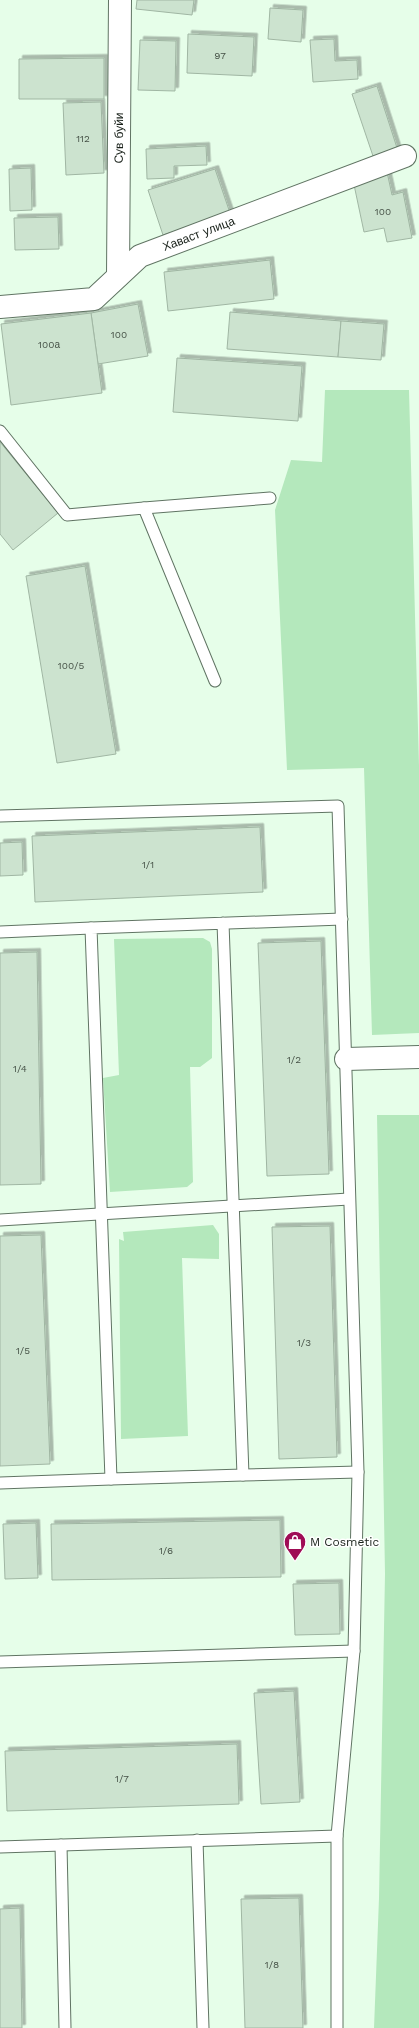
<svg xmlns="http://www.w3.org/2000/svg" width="419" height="2028" viewBox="0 0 419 2028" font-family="'Work Sans',sans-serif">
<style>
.green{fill:#b4e8bc}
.building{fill:#cce3cf;stroke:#a0b6a3;filter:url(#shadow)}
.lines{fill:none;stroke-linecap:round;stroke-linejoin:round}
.lane-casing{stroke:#607463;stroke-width:13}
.street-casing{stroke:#607463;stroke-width:24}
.lane{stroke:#fff;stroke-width:11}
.street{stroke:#fff;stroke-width:22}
.labels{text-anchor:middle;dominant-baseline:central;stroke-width:3;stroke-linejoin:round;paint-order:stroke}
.number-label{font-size:10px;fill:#455146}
.street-label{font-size:12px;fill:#182019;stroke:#fff}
.poi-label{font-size:12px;fill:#182019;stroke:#fff;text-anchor:start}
</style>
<defs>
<filter id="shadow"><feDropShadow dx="3.5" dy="-3.5" stdDeviation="0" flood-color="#0004"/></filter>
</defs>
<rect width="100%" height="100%" fill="#e6fee9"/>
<!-- green -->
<g class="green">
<path d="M 325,390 L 409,390 L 419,766 L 419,1033 L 372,1035 L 364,768 L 287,770 L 275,510 L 291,460 L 322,462 Z"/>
<path d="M 203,938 L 210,942 L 212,949 L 212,1058 L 200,1067 L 190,1067 L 193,1182 L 187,1187 L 110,1192 L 103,1078 L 119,1075 L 114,939 Z"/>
<path d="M 377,1115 L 419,1115 L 419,2028 L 374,2028 L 379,1898 L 385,1574 Z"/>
<path d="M 213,1225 L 219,1234 L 219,1259 L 182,1258 L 188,1436 L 121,1439 L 119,1239 L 124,1241 L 123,1232 Z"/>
</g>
<!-- building -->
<g class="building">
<path d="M 137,0 L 194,0 L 192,15 L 136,9 Z"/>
<path d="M 270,8 L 303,10 L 301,42 L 268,39 Z"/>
<path d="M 188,34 L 254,37 L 252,76 L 187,73 Z"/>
<path d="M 334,39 L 335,61 L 357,60 L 358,79 L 313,82 L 310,40 Z"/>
<path d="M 140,40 L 176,41 L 175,91 L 138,90 Z"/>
<path d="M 104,58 L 104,99 L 19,99 L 19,59 Z"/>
<path d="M 377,86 L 398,151 L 374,159 L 352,94 Z"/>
<path d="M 101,102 L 104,173 L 66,175 L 63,103 Z"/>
<path d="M 206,146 L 207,165 L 174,166 L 174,178 L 147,179 L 146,149 Z"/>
<path d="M 31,168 L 32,210 L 10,211 L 9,169 Z"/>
<path d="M 215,169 L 230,213 L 163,235 L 148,190 Z"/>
<path d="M 387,172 L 392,195 L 403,192 L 412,238 L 387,242 L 384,228 L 364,232 L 353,180 Z"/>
<path d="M 58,217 L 59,249 L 15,250 L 14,218 Z"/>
<path d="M 270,260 L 274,299 L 168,311 L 164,272 Z"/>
<path d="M 138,304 L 148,356 L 98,364 L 91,313 Z"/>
<path d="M 230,312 L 341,321 L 338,357 L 227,349 Z"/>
<path d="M 91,313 L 102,393 L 11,405 L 1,324 Z"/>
<path d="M 341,321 L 384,324 L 381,360 L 338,357 Z"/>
<path d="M 177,358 L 302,366 L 298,421 L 173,412 Z"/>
<path d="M 0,442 L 58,513 L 13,550 L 0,534 Z"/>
<path d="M 85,566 L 116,754 L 57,763 L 26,576 Z"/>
<path d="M 260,827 L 263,892 L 35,902 L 32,836 Z"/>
<path d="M 22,842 L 23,875 L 0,876 L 0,843 Z"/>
<path d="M 321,941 L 329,1174 L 267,1176 L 258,943 Z"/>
<path d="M 37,952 L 41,1184 L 0,1185 L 0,953 Z"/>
<path d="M 330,1226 L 337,1457 L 279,1459 L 272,1227 Z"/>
<path d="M 41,1235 L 50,1464 L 0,1466 L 0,1236 Z"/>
<path d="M 280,1520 L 281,1577 L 52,1580 L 51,1524 Z"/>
<path d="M 36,1523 L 38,1578 L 5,1579 L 3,1524 Z"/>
<path d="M 339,1583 L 340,1634 L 295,1635 L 293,1584 Z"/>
<path d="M 294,1691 L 300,1802 L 261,1804 L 254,1693 Z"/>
<path d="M 237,1744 L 239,1804 L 7,1811 L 5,1751 Z"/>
<path d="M 299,1898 L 303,2028 L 245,2028 L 241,1899 Z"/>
<path d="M 20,1908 L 22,2028 L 0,2028 L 0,1909 Z"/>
</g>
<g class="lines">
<!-- lane casing -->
<g class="lane-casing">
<g id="lane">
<path d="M 0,431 L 67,515 L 144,508 L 215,681"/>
<path d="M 144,508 L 270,498"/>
<path d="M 0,816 L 338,806 L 358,1472 L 354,1651 L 337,1836 L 0,1847"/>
<path d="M 223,923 L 243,1475 L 111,1479 L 91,928 L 342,919"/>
<path d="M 0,932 L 91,928"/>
<path d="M 0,1220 L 349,1199"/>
<path d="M 243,1475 L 358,1472"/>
<path d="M 0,1483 L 111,1479"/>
<path d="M 0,1662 L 354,1651"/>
<path d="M 337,1836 L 337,2028"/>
<path d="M 197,1840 L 203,2028"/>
<path d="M 61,1845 L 65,2028"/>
</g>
</g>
<!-- street casing -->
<g class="street-casing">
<g id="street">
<path id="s1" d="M 118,276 L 120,0"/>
<path id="s2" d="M 0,307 L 94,299 L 140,256 L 405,156"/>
<path d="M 346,1059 L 419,1057"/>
</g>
</g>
<!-- lane -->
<use href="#lane" class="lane"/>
<!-- street -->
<use href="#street" class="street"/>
</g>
<!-- icons -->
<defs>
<g id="shop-pin" transform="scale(1.15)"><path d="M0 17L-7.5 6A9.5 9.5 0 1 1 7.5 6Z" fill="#9f0c55" stroke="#fff"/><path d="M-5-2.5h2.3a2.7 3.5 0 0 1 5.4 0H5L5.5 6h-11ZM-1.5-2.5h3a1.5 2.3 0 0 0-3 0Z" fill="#fff"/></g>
</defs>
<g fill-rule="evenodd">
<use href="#shop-pin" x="295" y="1542"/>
</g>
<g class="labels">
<!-- number labels -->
<g class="number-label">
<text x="220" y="55">97</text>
<text x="83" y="138">112</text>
<text x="383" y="211">100</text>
<text x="119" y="334">100</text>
<text x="49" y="344">100а</text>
<text x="71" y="665">100/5</text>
<text x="148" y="864">1/1</text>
<text x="294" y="1059">1/2</text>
<text x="20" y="1068">1/4</text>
<text x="304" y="1342">1/3</text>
<text x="23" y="1350">1/5</text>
<text x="166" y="1550">1/6</text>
<text x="122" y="1778">1/7</text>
<text x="272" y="1964">1/8</text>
</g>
<!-- street labels -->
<g class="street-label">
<text stroke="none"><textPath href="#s1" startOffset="138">Сув буйи</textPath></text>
<text stroke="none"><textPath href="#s2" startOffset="220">Хаваст улица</textPath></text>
</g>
<!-- poi labels -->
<g class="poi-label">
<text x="310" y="1542">M Cosmetic</text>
</g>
</g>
</svg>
